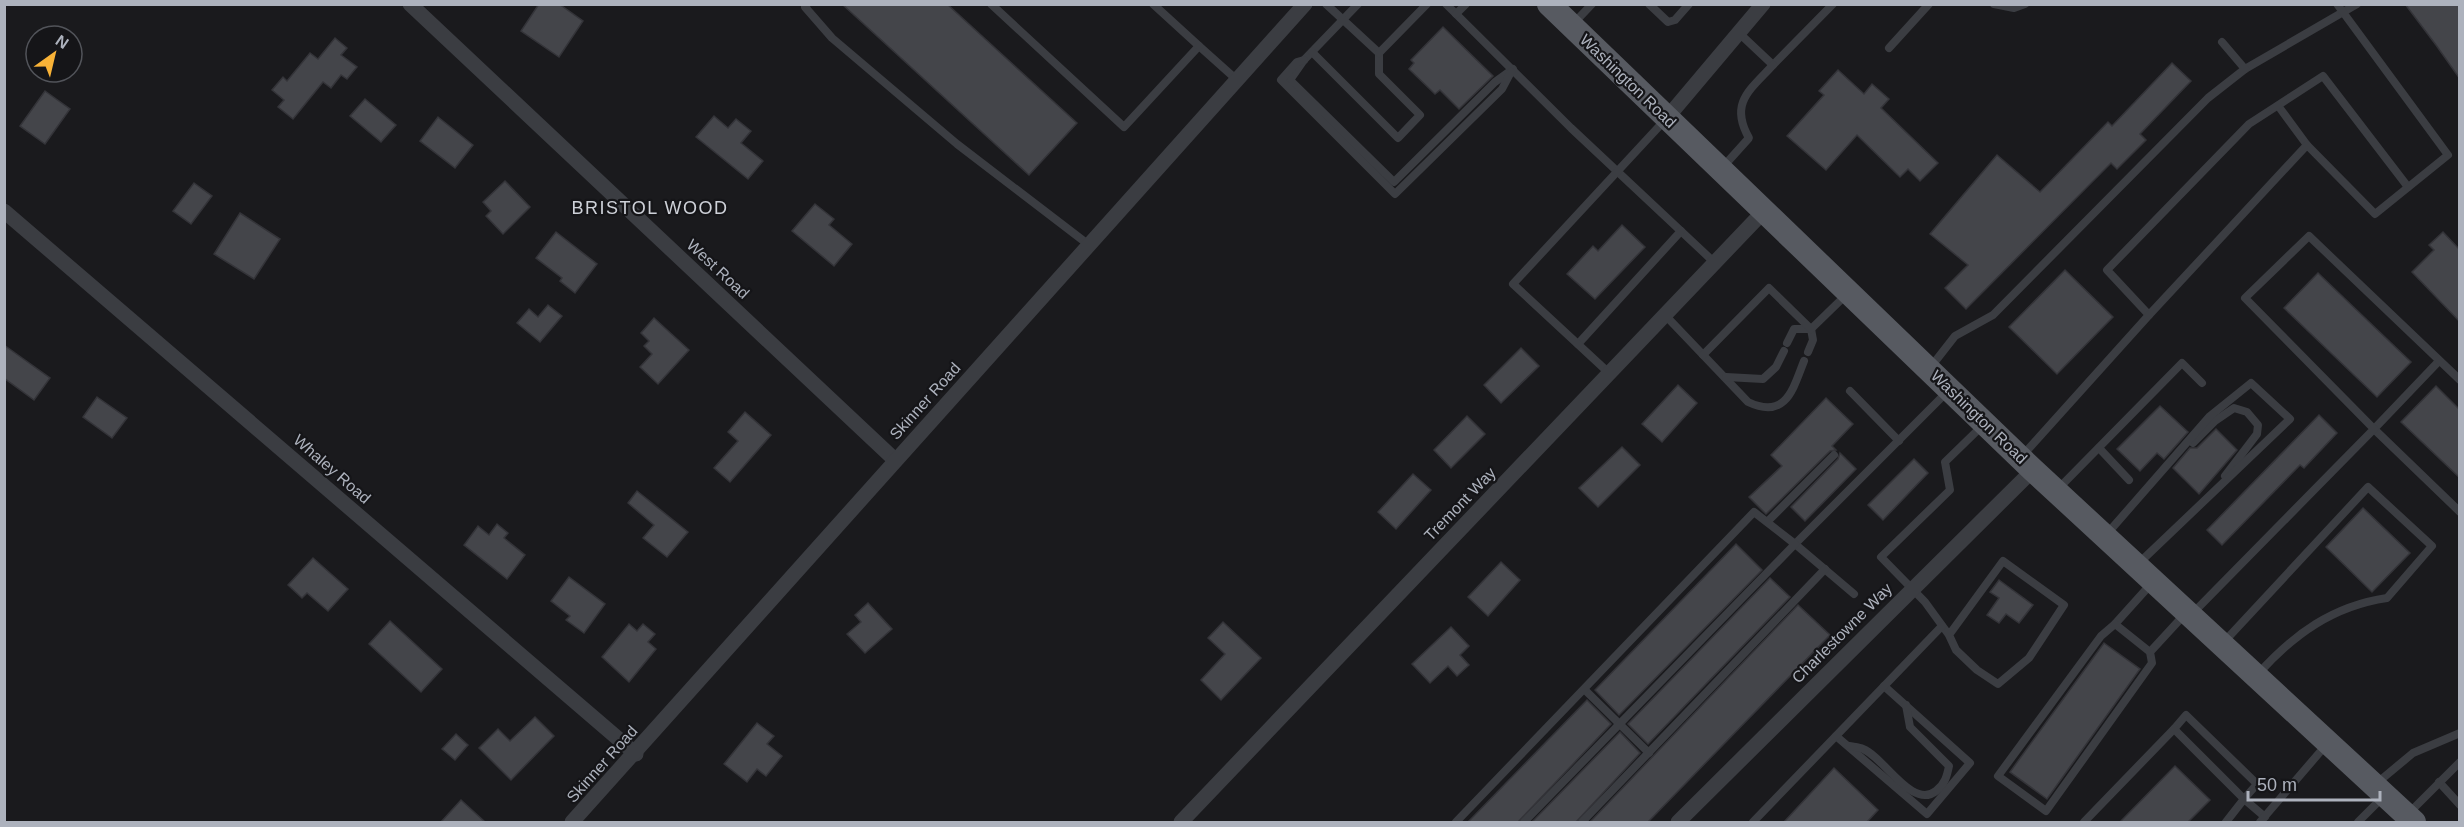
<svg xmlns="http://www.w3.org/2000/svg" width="2464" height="827" viewBox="0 0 2464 827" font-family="Helvetica,sans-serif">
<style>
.building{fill:#44454a;stroke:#343439;stroke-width:1.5}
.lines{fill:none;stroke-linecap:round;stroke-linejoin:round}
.lane{stroke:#3b3d42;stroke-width:8}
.street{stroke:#3b3d42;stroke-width:15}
.primary{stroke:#575a61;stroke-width:24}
.labels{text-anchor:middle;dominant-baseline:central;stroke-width:4.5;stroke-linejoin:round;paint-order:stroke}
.street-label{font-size:16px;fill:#adb2bd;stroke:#151518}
.neighbourhood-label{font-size:18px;letter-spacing:1.5px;fill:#ced1d8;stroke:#151518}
</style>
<rect width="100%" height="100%" fill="#1a1a1d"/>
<!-- building -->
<g class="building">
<path d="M 539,4 L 559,4 L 583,21 L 559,57 L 521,31 Z"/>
<path d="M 842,4 L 947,4 L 1077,123 L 1029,175 Z"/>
<path d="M 2405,4 L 2460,4 L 2460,79 L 2436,45 Z"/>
<path d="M 1443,27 L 1493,76 L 1459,109 L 1440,90 L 1435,94 L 1409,69 L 1414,63 L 1411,60 Z"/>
<path d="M 335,38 L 347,48 L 341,55 L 357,67 L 347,79 L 341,75 L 331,88 L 323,82 L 293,119 L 278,107 L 284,100 L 272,90 L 283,77 L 287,81 L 310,53 L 318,59 Z"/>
<path d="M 2172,63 L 2191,81 L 2140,134 L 2146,140 L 2117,169 L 2111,163 L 1966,309 L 1945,288 L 1968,265 L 1930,234 L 1997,155 L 2040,192 L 2108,122 L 2112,126 Z"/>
<path d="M 1838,70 L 1864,94 L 1872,84 L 1889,99 L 1881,108 L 1938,163 L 1920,181 L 1908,169 L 1900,177 L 1857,135 L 1826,170 L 1787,136 L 1824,95 L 1819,91 Z"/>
<path d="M 45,91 L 70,109 L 45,144 L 20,126 Z"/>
<path d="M 365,99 L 396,125 L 381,142 L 350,116 Z"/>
<path d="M 714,116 L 728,128 L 736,119 L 751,131 L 741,143 L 763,161 L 748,179 L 696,137 Z"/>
<path d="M 438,117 L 473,145 L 455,168 L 420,141 Z"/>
<path d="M 505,181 L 530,207 L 503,234 L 486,216 L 491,211 L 483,202 Z"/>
<path d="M 194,183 L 212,196 L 191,224 L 173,211 Z"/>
<path d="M 815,204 L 834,219 L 829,225 L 852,244 L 834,266 L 792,231 Z"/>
<path d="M 240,213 L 280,239 L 254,279 L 214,254 Z"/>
<path d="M 1622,225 L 1645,247 L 1595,299 L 1567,274 L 1593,246 L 1598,251 Z"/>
<path d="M 556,232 L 597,264 L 575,293 L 560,281 L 562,278 L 536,258 Z"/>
<path d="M 2443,232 L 2460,250 L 2460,322 L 2412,272 L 2434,250 L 2429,245 Z"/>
<path d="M 2065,270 L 2113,317 L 2057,374 L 2009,327 Z"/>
<path d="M 2318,273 L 2411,362 L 2377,397 L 2284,308 Z"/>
<path d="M 548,305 L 562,316 L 540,342 L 517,323 L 529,309 L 538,317 Z"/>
<path d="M 654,318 L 689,350 L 658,384 L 640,367 L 652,354 L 644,346 L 649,341 L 641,333 Z"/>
<path d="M 4,345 L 50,378 L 34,400 L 4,378 Z"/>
<path d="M 1521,348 L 1539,366 L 1501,403 L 1484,385 Z"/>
<path d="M 1678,385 L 1697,403 L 1662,442 L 1642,424 Z"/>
<path d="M 2436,386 L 2460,410 L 2460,478 L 2401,422 Z"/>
<path d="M 97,397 L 127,418 L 112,438 L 83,417 Z"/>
<path d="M 1826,398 L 1853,424 L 1832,446 L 1836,450 L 1830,451 L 1766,514 L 1749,497 L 1782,466 L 1771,455 Z"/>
<path d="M 2160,406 L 2188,432 L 2164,459 L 2157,453 L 2140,471 L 2117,449 Z"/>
<path d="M 745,412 L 771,435 L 730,482 L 714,468 L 738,441 L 728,432 Z"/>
<path d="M 2319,415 L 2337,433 L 2304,468 L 2300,465 L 2222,545 L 2207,530 Z"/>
<path d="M 1467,416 L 1485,434 L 1451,468 L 1434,450 Z"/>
<path d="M 2216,429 L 2237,450 L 2199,494 L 2173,468 L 2190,448 L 2197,448 Z"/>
<path d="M 1622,447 L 1640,465 L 1598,507 L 1579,488 Z"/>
<path d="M 1840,453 L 1856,469 L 1805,521 L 1791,507 L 1838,459 Z"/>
<path d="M 1914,459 L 1928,473 L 1883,520 L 1868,505 Z"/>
<path d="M 1413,474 L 1431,490 L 1396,529 L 1378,512 Z"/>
<path d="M 637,491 L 688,532 L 667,557 L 643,538 L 654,525 L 628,503 Z"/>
<path d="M 2363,508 L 2410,553 L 2372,592 L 2326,547 Z"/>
<path d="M 497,524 L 508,533 L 504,538 L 525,555 L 507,579 L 464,545 L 478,526 L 489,535 Z"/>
<path d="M 1736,544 L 1762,570 L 1619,715 L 1595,690 Z"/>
<path d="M 313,558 L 348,589 L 328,611 L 307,593 L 302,598 L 288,585 Z"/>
<path d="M 1501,562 L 1520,580 L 1488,616 L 1468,597 Z"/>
<path d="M 569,577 L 605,604 L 584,633 L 566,620 L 570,616 L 551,601 Z"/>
<path d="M 1770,578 L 1790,597 L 1648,744 L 1628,724 Z"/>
<path d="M 1999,580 L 2033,605 L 2019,623 L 2006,614 L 1999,623 L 1987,615 L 1999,598 L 1990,592 Z"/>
<path d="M 868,603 L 892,629 L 865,653 L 847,634 L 861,622 L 855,615 Z"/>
<path d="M 1798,605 L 1830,635 L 1648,822 L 1590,822 Z"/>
<path d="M 390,621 L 442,669 L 421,692 L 369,644 Z"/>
<path d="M 1223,622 L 1261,658 L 1221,700 L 1201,680 L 1225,654 L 1208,638 Z"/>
<path d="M 629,624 L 637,631 L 643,624 L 655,634 L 648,642 L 656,649 L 629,682 L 602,657 Z"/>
<path d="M 1451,627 L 1469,646 L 1460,655 L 1469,665 L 1457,676 L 1448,666 L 1430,683 L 1412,664 Z"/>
<path d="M 2104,643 L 2140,669 L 2047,799 L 2010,772 Z"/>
<path d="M 1587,700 L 1611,724 L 1518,822 L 1468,822 Z"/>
<path d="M 535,717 L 554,736 L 511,780 L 479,748 L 498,729 L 510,741 Z"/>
<path d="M 757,723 L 774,736 L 767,744 L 782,756 L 766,776 L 757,769 L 747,782 L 724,764 Z"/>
<path d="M 1620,732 L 1640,753 L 1576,822 L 1532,822 Z"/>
<path d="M 456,734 L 468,745 L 455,760 L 442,749 Z"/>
<path d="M 2175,766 L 2210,800 L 2188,822 L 2120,822 Z"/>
<path d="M 1834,768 L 1878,810 L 1867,822 L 1784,822 Z"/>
<path d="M 461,800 L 485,822 L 441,822 Z"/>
</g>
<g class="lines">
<!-- lane -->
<g class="lane">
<path d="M 807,4 L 805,7 L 832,38 L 957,144 L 1089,245"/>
<path d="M 991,4 L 1124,127 L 1199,46 L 1237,80"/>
<path d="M 1153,4 L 1199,46"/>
<path d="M 1358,4 L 1304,60 L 1290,80 L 1394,182 L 1495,82 L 1513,69"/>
<path d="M 1446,4 L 1571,128 L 1715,263"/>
<path d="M 1649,4 L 1668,22 L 1675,20 L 1689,4"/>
<path d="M 1994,4 L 2014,8 L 2025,4"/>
<path d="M 1456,14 L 1466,4"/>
<path d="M 1574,23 L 1592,4"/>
<path d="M 1739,33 L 1773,65 L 1833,4"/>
<path d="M 1889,48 L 1929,4"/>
<path d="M 1312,52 L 1398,138 L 1420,115 L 1379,74 L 1379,53 L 1326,4"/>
<path d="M 1379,53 L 1427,4"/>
<path d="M 1304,60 L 1297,62 L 1281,80 L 1395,194 L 1502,89 L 1511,72"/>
<path d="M 2245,69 L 2357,4"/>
<path d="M 2279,107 L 2307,145"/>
<path d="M 1722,168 L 1749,138 C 1729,103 1750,90 1773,65"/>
<path d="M 1665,315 L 1748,402 C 1786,420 1793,389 1804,361"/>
<path d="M 2149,315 L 2107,270 L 2249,124 L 2323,76 L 2408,187"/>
<path d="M 1787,343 L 1794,329 L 1811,329 L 1813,340 L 1808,352"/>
<path d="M 1578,344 L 1681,231"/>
<path d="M 1703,355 L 1769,288 L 1811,329 L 1846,295"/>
<path d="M 2439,361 L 2374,429 L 2460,512"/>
<path d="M 1930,368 L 1955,336 L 1993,315 L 2208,98 L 2245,69 L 2222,42"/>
<path d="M 1609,373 L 1513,284 L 1665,120"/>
<path d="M 1726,377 L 1763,379 L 1776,367 L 1784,351"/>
<path d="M 1850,391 L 1899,441"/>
<path d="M 2193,443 L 2215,421 L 2234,408 L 2247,412 L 2258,425 L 2257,434 L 2225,476"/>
<path d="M 2099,448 L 2129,480"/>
<path d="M 2023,455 L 2149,315 L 2307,145 L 2375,214 L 2448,155 L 2337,4"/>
<path d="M 2057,490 L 2182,363 L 2202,383"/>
<path d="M 1767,522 L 1834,455"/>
<path d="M 2106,535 L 2210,416 L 2251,383 L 2290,419 L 2138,564"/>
<path d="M 2151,584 L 2115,624 L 2101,636 L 1998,776 L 2046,811 L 2152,663 L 2150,652 L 2185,614"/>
<path d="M 1854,594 L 1795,544 L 1947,392"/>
<path d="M 2192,614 L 2374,429 L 2245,298 L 2309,236 L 2460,380"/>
<path d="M 2115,624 L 2150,652"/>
<path d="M 1949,635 L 2003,561 L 2064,605 L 2029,658 L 1998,684 L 1977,670 L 1956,650 L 1949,635 L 1925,602 L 1881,557 L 1950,490 L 1945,462 L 1982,426"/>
<path d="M 2223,643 L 2368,487 L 2432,546 L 2387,598 C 2333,606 2294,634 2258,674"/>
<path d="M 1585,690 L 1649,753"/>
<path d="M 2174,729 L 2186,715 L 2257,784 L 2244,799 L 2265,817"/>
<path d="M 1836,736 L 1927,814 L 1970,763 L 1884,686"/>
<path d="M 1849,746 C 1853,747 1859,747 1863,749 C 1884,757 1912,810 1936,791 C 1945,784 1947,776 1949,766 L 1910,727 L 1906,705"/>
<path d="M 2439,782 L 2460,805"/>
<path d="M 2377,783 L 2413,753 L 2460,733"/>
<path d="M 2408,814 L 2460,762"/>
<path d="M 1456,822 L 1754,512 L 1795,544 L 1524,822"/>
<path d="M 1582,822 L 1825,569"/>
<path d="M 1753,822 L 1942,626"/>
<path d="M 2084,822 L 2174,729 L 2244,799 L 2226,822"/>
<path d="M 2260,822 L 2326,745"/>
<path d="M 2358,822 L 2382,798"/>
</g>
<!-- street -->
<g class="street">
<path d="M 410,4 L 895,460"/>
<path d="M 1666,119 L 1763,4"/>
<path d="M 4,211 L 636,754"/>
<path d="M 572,822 L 1305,4"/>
<path d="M 1181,822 L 1765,210"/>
<path d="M 1678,822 L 2033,470"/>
</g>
<!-- primary -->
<path class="primary" d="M 1549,4 L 2033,470 L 2414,822"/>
</g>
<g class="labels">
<!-- street labels -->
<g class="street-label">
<text transform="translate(1628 81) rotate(44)">Washington Road</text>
<text transform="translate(718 269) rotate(43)">West Road</text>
<text transform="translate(925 401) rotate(-48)">Skinner Road</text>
<text transform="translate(1979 417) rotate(44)">Washington Road</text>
<text transform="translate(332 469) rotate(41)">Whaley Road</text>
<text transform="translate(1460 504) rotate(-46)">Tremont Way</text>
<text transform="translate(1842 633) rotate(-45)">Charlestowne Way</text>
<text transform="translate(602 764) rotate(-48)">Skinner Road</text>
</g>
<!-- neighbourhood labels -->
<g class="neighbourhood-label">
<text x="650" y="208">BRISTOL WOOD</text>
</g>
</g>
<!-- border -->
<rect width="2464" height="827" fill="none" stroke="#adb2bd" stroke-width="12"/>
<!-- north arrow -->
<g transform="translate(54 54) rotate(34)"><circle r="28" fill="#151518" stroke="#52545a" stroke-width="1.5"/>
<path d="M0-4.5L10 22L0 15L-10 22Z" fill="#f8b237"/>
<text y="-9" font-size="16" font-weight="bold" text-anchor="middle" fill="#adb2bd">N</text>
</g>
<!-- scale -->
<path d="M2248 791v9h132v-9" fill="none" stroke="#adb2bd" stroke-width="3"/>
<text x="2257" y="791" font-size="18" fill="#adb2bd" stroke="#151518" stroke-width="4.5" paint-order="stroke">50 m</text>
</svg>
